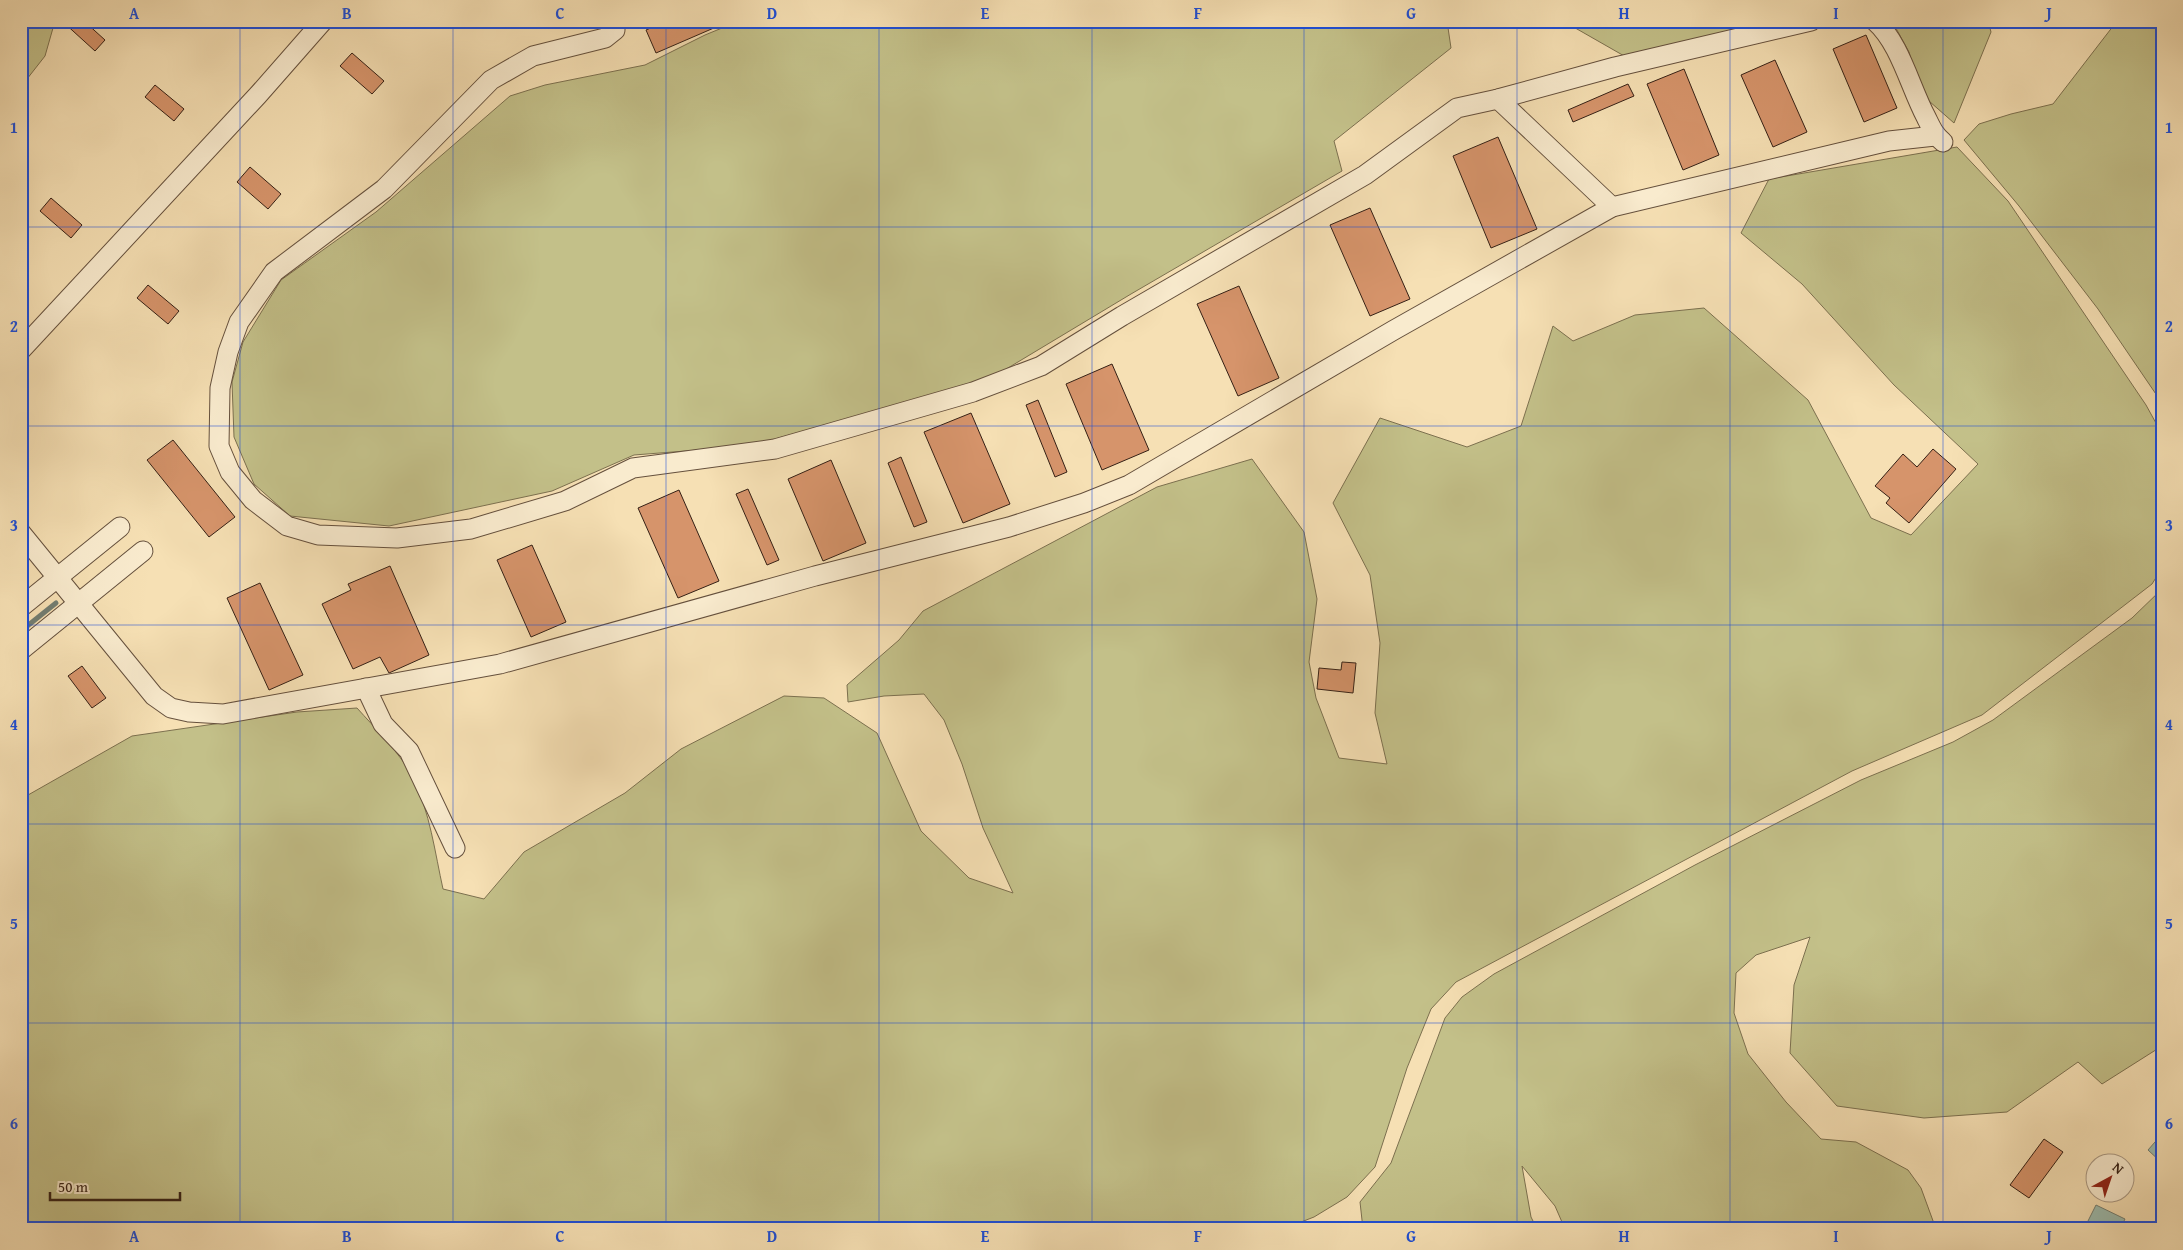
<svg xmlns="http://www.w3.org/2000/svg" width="2183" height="1250" viewBox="0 0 2183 1250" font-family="'Gentium Book Plus',serif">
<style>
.green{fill:#c3c089;stroke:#7c704f}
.water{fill:#9dbdb0;stroke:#737e72}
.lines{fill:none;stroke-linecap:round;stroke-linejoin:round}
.stream{stroke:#737e72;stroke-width:5}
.building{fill:#d6946b;stroke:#352015}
.street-casing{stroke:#65503d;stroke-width:21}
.street{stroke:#f9ebce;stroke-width:19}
.grid{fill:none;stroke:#1d4ed8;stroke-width:1;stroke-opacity:0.55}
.neatline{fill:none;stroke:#1d4ed8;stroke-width:2}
.grid-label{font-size:16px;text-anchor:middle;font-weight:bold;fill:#1d4ed8}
</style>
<rect width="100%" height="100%" fill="#f6e0b4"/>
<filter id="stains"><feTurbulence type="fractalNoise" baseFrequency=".004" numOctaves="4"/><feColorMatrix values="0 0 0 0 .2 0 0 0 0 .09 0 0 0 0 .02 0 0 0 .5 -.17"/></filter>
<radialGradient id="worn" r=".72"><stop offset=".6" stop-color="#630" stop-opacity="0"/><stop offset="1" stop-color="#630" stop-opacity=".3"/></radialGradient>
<!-- green -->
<g class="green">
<path d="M 21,21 L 55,21 L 45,56 L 27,79 L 21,79 Z"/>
<path d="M 739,21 L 1447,21 L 1451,48 L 1334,141 L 1342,171 L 1131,294 L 988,380 L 750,446 L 634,455 L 552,491 L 389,526 L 290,516 L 254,484 L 234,437 L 232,382 L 243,342 L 281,280 L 376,212 L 510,96 L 545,85 L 645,65 L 705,35 Z"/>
<path d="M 1563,21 L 1773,21 L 1626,57 Z"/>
<path d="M 1892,21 L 1988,21 L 1991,32 L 1954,123 L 1921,94 L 1909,52 Z"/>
<path d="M 2117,21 L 2162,21 L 2162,403 L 2098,309 L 2019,206 L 1964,140 L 1979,124 L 2011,114 L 2053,104 Z"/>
<path d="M 1957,147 L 2008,201 L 2146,405 L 2162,434 L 2162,568 L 2152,584 L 1982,715 L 1852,771 L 1456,982 L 1431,1009 L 1407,1068 L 1375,1167 L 1347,1197 L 1314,1217 L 1283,1229 L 21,1229 L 21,799 L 132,736 L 297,712 L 357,708 C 374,727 402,755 413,778 C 430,812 435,853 443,889 L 484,899 L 524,852 L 625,793 L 681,749 L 784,696 L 824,698 L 877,733 L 921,831 L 969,878 L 1013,893 L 983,828 L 962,764 L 944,720 L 924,694 L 884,696 L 848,702 L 847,685 L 899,640 L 923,611 L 1157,487 L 1252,459 L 1304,532 L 1317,599 L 1309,662 L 1316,698 L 1339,758 L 1387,764 L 1375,713 L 1380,643 L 1370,575 L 1333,503 L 1380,418 L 1467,447 L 1521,426 L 1553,326 L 1573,341 L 1635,315 L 1704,308 L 1808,400 L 1871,518 L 1911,535 L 1978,464 L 1894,385 L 1802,284 L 1741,233 L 1769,179 Z"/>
<path d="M 2162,589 L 2162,1046 L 2102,1084 L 2078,1062 L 2007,1112 L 1924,1118 L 1837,1106 L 1790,1053 L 1794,985 L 1810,937 L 1756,955 L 1736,973 L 1734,1013 L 1748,1054 L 1786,1102 L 1821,1139 L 1856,1142 L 1908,1170 L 1921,1188 L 1936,1229 L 1565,1229 L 1555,1206 L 1522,1166 L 1531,1217 L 1537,1229 L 1363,1229 L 1360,1202 L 1391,1163 L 1445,1018 L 1462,997 L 1494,974 L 1695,865 L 1861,780 L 1953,742 L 1993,720 L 2132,618 Z"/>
</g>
<!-- water -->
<g class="water">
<path d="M 2162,1134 L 2162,1163 L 2148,1150 Z"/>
<path d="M 2096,1205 L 2125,1219 L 2120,1229 L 2084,1229 Z"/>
</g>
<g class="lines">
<!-- stream -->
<path class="stream" d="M 21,631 L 56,603"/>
</g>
<!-- building -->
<g class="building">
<path d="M 62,21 L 84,21 L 105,40 L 95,51 Z"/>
<path d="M 667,21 L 730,21 L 656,53 L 646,30 Z"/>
<path d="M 1866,35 L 1897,108 L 1864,122 L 1833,49 Z"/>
<path d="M 352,53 L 384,81 L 372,94 L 340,66 Z"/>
<path d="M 1775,60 L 1807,132 L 1773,147 L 1741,75 Z"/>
<path d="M 1684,69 L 1719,155 L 1683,170 L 1647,84 Z"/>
<path d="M 1628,84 L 1634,96 L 1573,122 L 1568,110 Z"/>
<path d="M 155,85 L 184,109 L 174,121 L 145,97 Z"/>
<path d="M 1498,137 L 1537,229 L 1491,248 L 1453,156 Z"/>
<path d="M 250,167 L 281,194 L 268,209 L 237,182 Z"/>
<path d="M 51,198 L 82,225 L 71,238 L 40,211 Z"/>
<path d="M 1370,208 L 1410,299 L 1370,316 L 1330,225 Z"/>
<path d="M 148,285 L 179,311 L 168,324 L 137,298 Z"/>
<path d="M 1239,286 L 1279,378 L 1238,396 L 1197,304 Z"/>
<path d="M 1112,364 L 1149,450 L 1102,470 L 1066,384 Z"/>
<path d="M 1038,400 L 1067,472 L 1055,477 L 1026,405 Z"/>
<path d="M 971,413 L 1010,504 L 963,523 L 924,432 Z"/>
<path d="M 173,440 L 235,517 L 209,537 L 147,460 Z"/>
<path d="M 1933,449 L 1956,469 L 1909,523 L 1886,503 L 1890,498 L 1875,486 L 1903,454 L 1917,467 Z"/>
<path d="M 901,457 L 927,522 L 914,527 L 888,463 Z"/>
<path d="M 831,460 L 866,543 L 823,561 L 788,479 Z"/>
<path d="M 748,489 L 779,560 L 767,565 L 736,494 Z"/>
<path d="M 679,490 L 719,581 L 678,598 L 638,508 Z"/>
<path d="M 532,545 L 566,622 L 531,637 L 497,560 Z"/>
<path d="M 390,566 L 429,655 L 389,673 L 380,657 L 353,669 L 322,604 L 351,590 L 348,584 Z"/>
<path d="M 260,583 L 303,675 L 269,690 L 227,598 Z"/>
<path d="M 1342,662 L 1356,663 L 1353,693 L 1317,689 L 1319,668 L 1341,670 Z"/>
<path d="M 82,666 L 106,698 L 92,708 L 68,676 Z"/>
<path d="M 2044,1139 L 2063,1152 L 2029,1198 L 2010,1185 Z"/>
</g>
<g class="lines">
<!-- street casing -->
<g class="street-casing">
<g id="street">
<path d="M 615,21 L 615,30 L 605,38 L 533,56 L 491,80 L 384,189 L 274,272 L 239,322 L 228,352 L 220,388 L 219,446 L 230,472 L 253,500 L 287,526 L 318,535 L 397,538 L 471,529 L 565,501 L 633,468 L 775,449 L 973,392 L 1041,366 L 1122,316 L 1365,175 L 1457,108 L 1498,99 L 1615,67 L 1811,21"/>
<path d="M 1875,21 C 1900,43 1910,87 1926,117 C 1931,127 1934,135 1943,142"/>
<path d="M 1498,99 L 1612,207"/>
<path d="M 21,350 L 258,95 L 323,21"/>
<path d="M 21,533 L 154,696 L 171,708 L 189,712 L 223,714 L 500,664 L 815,576 L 1009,527 L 1084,503 L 1129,485 L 1394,330 L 1612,207 L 1889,141 L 1935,136"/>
<path d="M 21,607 L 120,527"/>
<path d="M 21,650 L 143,551"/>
<path d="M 366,688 L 383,724 L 409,751 L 455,848"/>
</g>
</g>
<!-- street -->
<use href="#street" class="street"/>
</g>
<!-- grid -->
<path class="grid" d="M 240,21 L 240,1229M 453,21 L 453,1229M 666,21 L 666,1229M 879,21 L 879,1229M 1092,21 L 1092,1229M 1304,21 L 1304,1229M 1517,21 L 1517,1229M 1730,21 L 1730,1229M 1943,21 L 1943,1229M 21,227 L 2162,227M 21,426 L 2162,426M 21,625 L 2162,625M 21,824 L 2162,824M 21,1023 L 2162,1023"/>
<!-- margin -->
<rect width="2183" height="1250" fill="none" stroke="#f6e0b4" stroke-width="55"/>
<!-- north arrow -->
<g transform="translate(2110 1178) rotate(40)"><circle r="24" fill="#f9ebce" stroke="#ab9a84"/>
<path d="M0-4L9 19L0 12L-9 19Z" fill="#8f2418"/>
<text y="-8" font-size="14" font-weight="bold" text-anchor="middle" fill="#352015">N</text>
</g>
<!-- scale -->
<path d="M50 1192v8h130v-8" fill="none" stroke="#352015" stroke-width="2.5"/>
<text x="58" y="1192" font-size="15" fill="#352015" stroke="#f9ebce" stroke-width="4" paint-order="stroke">50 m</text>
<rect x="28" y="28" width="2128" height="1194" class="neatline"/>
<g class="grid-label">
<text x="134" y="19">A</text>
<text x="347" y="19">B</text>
<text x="560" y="19">C</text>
<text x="772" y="19">D</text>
<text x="985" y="19">E</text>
<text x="1198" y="19">F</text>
<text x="1411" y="19">G</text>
<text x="1624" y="19">H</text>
<text x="1836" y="19">I</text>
<text x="2049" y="19">J</text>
<text x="14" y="133">1</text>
<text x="2169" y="133">1</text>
<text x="14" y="332">2</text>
<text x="2169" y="332">2</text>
<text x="14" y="531">3</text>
<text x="2169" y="531">3</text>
<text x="14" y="730">4</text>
<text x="2169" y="730">4</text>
<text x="14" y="929">5</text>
<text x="2169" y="929">5</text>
<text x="14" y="1129">6</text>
<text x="2169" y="1129">6</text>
<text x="134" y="1242">A</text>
<text x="347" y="1242">B</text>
<text x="560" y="1242">C</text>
<text x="772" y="1242">D</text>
<text x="985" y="1242">E</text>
<text x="1198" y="1242">F</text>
<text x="1411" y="1242">G</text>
<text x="1624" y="1242">H</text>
<text x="1836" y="1242">I</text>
<text x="2049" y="1242">J</text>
</g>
<rect width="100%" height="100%" filter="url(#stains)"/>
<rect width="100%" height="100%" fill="url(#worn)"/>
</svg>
